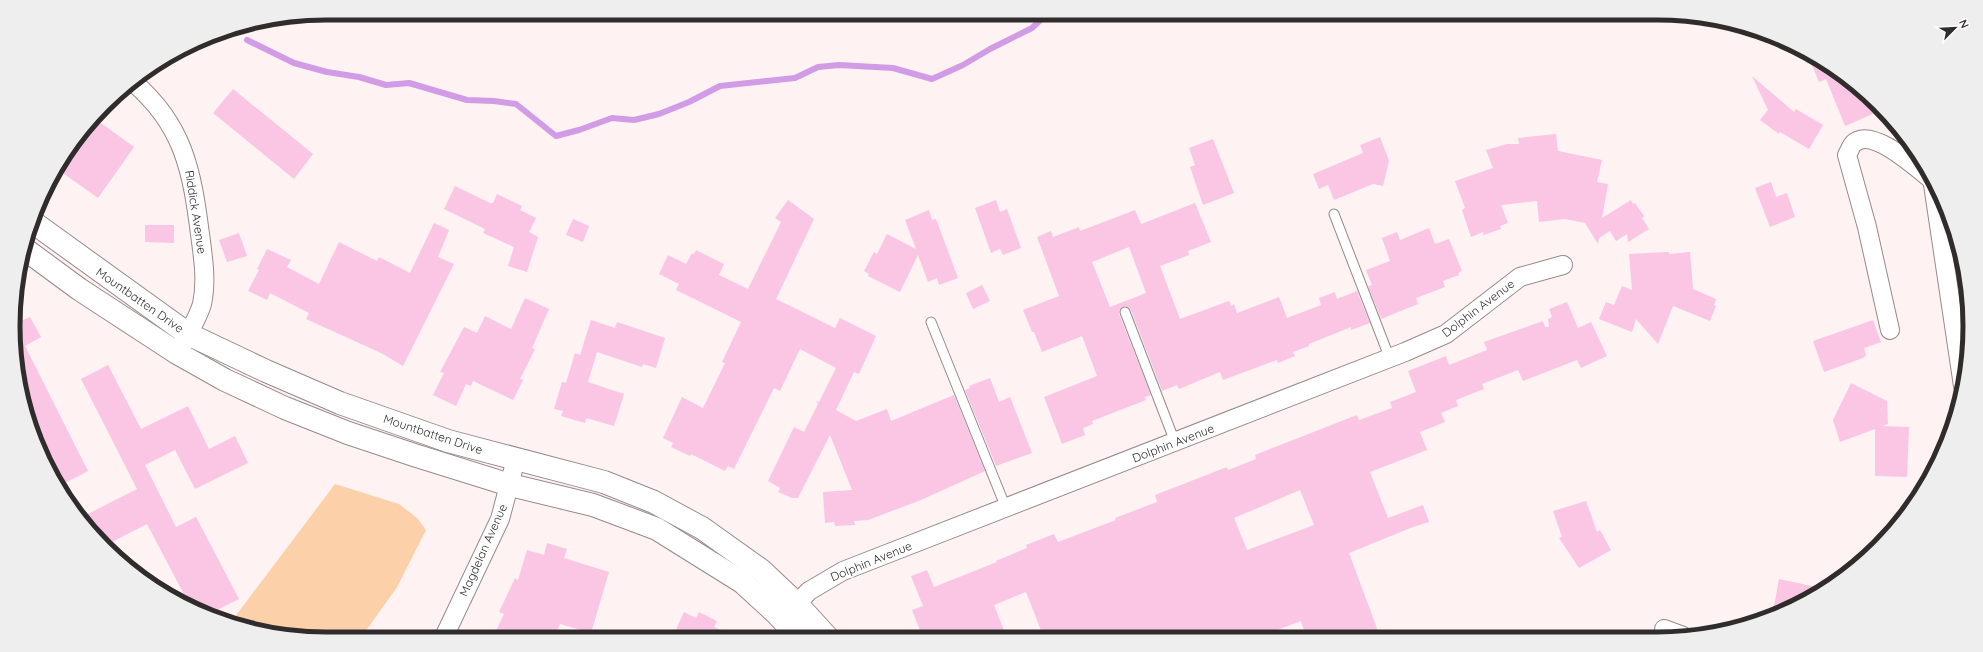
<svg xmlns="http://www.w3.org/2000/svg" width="1983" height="652" viewBox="0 0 1983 652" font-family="Quicksand,sans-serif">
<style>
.green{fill:#fcd0a8}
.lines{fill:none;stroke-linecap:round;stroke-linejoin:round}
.stream{stroke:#d19be5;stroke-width:6}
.building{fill:#fac6e4;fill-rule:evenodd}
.lane-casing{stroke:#978a8b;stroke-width:11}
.street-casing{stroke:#978a8b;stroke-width:20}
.secondary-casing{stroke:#978a8b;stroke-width:24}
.lane{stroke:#fff;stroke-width:9}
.street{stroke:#fff;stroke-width:18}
.secondary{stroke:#fff;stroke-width:22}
.labels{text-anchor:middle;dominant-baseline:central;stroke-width:3;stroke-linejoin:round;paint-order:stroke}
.street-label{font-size:12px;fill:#312c2c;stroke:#fff}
.rim{fill:none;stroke:#312c2c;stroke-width:5}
</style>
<rect width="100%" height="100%" fill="#fef2f3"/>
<!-- green -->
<path class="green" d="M 335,484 L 399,504 L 417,518 L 426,530 L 397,587 L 360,639 C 324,639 263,637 231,622 Z"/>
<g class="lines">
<!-- stream -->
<path class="stream" d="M 247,40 L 294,63 L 327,72 L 359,77 L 386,85 L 409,83 L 467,100 L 494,101 L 516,104 L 556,136 L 579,130 L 612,118 L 634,120 L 659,114 L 689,102 L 720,86 L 795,78 L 818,67 L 839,65 L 893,68 L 932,79 L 963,65 L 990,49 L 1032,28 L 1048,13"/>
</g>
<!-- building -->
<g class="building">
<path d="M 1807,53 L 1847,78 L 1882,110 L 1845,126 L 1826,79 L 1819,82 Z"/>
<path d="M 1752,76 L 1794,112 L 1796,109 L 1823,125 L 1809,149 L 1780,132 L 1779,134 L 1760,120 L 1768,110 Z"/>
<path d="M 233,89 L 313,154 L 294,179 L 213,113 Z"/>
<path d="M 94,118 L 134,147 L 98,198 L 57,169 L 78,135 Z"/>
<path d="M 1556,134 L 1558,151 L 1602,160 L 1597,182 L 1608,184 L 1602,218 L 1631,200 L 1633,204 L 1635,203 L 1644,216 L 1642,218 L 1649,229 L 1628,242 L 1627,234 L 1616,241 L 1610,231 L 1599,238 L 1598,244 L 1585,223 L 1565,219 L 1539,222 L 1537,201 L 1501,205 L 1508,223 L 1500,226 L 1501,229 L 1484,235 L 1483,232 L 1471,237 L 1462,210 L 1465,208 L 1455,181 L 1493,168 L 1486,150 L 1507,144 L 1519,144 L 1518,138 Z"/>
<path d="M 1380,137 L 1389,161 L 1383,186 L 1373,184 L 1334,200 L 1328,185 L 1319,189 L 1313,174 L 1363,153 L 1360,145 Z"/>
<path d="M 1213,139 L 1234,193 L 1203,205 L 1190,167 L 1195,165 L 1189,148 Z"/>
<path d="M 1771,182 L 1776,197 L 1787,193 L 1795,217 L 1770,227 L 1755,188 Z"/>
<path d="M 455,186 L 490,203 L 493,203 L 497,194 L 522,206 L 520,210 L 536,218 L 529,232 L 538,237 L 527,272 L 508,266 L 514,247 L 483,233 L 485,229 L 444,209 Z"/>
<path d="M 788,200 L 814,219 L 776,299 L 835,328 L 840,318 L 876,336 L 859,374 L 854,372 L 836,410 L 856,421 L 887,409 L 891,421 L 954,395 L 985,471 L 921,500 L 868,520 L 854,521 L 855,525 L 835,526 L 834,522 L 825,523 L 823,492 L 852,490 L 830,435 L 798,498 L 792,498 L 778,492 L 780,488 L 768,481 L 794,427 L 804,432 L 818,404 L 816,401 L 819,402 L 836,368 L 800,349 L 780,391 L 774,388 L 734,469 L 728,466 L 725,471 L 691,454 L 690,456 L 671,447 L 673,443 L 663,438 L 682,397 L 703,408 L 725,363 L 722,362 L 741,322 L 676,290 L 679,284 L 659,274 L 668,255 L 686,264 L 692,253 L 694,254 L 696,250 L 724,264 L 719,275 L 748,289 L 781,222 L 775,218 Z"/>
<path d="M 996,200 L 1000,212 L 1007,209 L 1021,248 L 1003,255 L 1000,249 L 991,253 L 975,208 Z"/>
<path d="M 1195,203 L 1211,242 L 1188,251 L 1189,255 L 1160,266 L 1180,319 L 1229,301 L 1231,306 L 1234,304 L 1237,313 L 1279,297 L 1287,318 L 1321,305 L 1319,298 L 1335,292 L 1337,299 L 1357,291 L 1370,323 L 1351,330 L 1351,327 L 1309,344 L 1309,346 L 1293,352 L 1295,356 L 1278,363 L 1277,360 L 1223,380 L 1220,372 L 1179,389 L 1177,385 L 1162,391 L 1131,310 L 1126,306 L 1122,307 L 1119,311 L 1119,314 L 1151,395 L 1145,397 L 1146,400 L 1092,421 L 1093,424 L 1083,428 L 1085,435 L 1062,444 L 1044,397 L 1097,376 L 1082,336 L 1042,352 L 1034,332 L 1032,332 L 1023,310 L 1059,296 L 1037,237 L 1051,231 L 1053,237 L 1079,227 L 1080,231 L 1135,210 L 1141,224 ZM 1129,247 L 1146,293 L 1110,307 L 1092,262 Z"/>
<path d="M 929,210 L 932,220 L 936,219 L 958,278 L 939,285 L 937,278 L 928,282 L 918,255 L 900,292 L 868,276 L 869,274 L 864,271 L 874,252 L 877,254 L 887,234 L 916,249 L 905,220 Z"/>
<path d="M 573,219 L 589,226 L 583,242 L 566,235 Z"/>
<path d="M 434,223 L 449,230 L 438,257 L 454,264 L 403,366 L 381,353 L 306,319 L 309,313 L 270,293 L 267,300 L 248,291 L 259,270 L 257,269 L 267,249 L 291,260 L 287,267 L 319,284 L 339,242 L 377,261 L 379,257 L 410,273 Z"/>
<path d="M 145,225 L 174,225 L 174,243 L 145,242 Z"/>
<path d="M 1429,228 L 1435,244 L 1449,239 L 1462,271 L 1458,273 L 1459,275 L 1443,281 L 1445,287 L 1416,298 L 1418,304 L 1381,319 L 1368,286 L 1372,285 L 1366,270 L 1390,261 L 1382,238 L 1397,232 L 1400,240 Z"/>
<path d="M 239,233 L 247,256 L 227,262 L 219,240 Z"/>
<path d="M 1669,252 L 1669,254 L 1690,252 L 1693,289 L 1716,299 L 1714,305 L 1716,306 L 1710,321 L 1673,306 L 1658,344 L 1636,319 L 1632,332 L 1599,319 L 1606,302 L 1614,305 L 1622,286 L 1632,290 L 1629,254 Z"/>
<path d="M 982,285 L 990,301 L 973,309 L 966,293 Z"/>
<path d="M 525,298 L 549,309 L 532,348 L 535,349 L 520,379 L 523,380 L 513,400 L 473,381 L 471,386 L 466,384 L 456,406 L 433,395 L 444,373 L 440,372 L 464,327 L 477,333 L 485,316 L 511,329 Z"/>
<path d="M 1567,302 L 1578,328 L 1591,322 L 1607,356 L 1581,368 L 1577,360 L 1523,381 L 1518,370 L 1482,384 L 1484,389 L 1456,400 L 1458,406 L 1441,413 L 1445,422 L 1420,432 L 1427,450 L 1370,472 L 1388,518 L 1423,505 L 1429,522 L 1413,527 L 1349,553 L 1378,631 L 1362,637 L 1306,637 L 1301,621 L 1259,637 L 1044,638 L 1026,592 L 994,605 L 1007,638 L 923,638 L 912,610 L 923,606 L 911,576 L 927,570 L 934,587 L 997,562 L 996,561 L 1027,548 L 1026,545 L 1054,534 L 1058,542 L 1116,520 L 1115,518 L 1157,502 L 1155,495 L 1227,467 L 1228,470 L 1256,459 L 1255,455 L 1357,415 L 1359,420 L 1392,408 L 1390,402 L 1416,392 L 1408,371 L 1446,356 L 1449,365 L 1487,350 L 1484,342 L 1543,321 L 1545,327 L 1549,327 L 1548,319 L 1552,317 L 1549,309 ZM 1300,490 L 1314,525 L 1247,550 L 1234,518 Z"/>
<path d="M 30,317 L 41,337 L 25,346 L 88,471 L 63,484 L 23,404 L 14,347 L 14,324 Z"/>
<path d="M 591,320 L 615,328 L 617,322 L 665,338 L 656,368 L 643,364 L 642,367 L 597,352 L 588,382 L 624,394 L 614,426 L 586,418 L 585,423 L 561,416 L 563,411 L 554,409 L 562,382 L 566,383 L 575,353 L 580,355 Z"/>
<path d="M 1873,320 L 1881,342 L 1864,348 L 1866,355 L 1863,358 L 1824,372 L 1813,341 Z"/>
<path d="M 108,365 L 141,429 L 188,406 L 209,449 L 235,436 L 248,463 L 195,489 L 175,450 L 145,465 L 176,527 L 196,517 L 239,599 L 211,613 L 188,602 L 147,524 L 104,546 L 80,518 L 137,489 L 81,379 Z"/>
<path d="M 990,378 L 999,402 L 1010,397 L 1032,453 L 996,466 L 965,390 L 970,388 L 969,386 Z"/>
<path d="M 1851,383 L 1887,401 L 1888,424 L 1882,426 L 1909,427 L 1907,477 L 1875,476 L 1875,429 L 1840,442 L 1833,420 Z"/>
<path d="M 1586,501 L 1597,532 L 1600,530 L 1611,550 L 1579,568 L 1559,538 L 1562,537 L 1553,511 Z"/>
<path d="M 547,543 L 567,549 L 564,558 L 609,572 L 591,633 L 560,624 L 553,639 L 492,639 L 504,614 L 499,612 L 515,578 L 518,580 L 527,550 L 544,555 Z"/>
<path d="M 1779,579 L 1821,588 L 1777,615 L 1772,617 Z"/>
<path d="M 684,612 L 696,618 L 699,612 L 717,621 L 714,627 L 739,638 L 672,638 Z"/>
</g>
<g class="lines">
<!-- lane casing -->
<g class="lane-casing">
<g id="lane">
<path d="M 1334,214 L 1390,359"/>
<path d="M 1125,312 L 1175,442"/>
<path d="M 931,322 L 1006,508"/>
<path d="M 1962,348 L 1967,332 L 1968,315"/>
</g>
</g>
<!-- street casing -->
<g class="street-casing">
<g id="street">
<path d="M 133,82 C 184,125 192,172 200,234 C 203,257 207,281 202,304 C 198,318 189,332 182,345"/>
<path d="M 1932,178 L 1963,386"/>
<path d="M 1890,330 L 1867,227 L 1847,155 C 1849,152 1851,146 1853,144 C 1871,125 1918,169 1933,181"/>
<path d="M 787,614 L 809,591 L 843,571 L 1405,352 L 1446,334 L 1520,277 L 1563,265"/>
<path d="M 1664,629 L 1683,636"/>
<path d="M 443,639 L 500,519 L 516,459"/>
</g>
</g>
<!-- secondary casing -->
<g class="secondary-casing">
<g id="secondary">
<path d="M 34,223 L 188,334 L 266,371 L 340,403 L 448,441 L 604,482 L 654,502 L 702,528 L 761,570 L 797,604 L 828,638"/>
<path d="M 26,250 L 79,289 L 177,353 L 225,380 L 285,408 L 348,433 L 414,455 L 510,485 L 593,505 L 657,529 L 742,582 L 777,614 L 799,638"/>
</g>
</g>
<!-- lane -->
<use href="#lane" class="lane"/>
<!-- street -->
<use href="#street" class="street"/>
<!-- secondary -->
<use href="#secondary" class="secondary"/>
</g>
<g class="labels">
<!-- street labels -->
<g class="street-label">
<text transform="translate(196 212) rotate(81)">Riddick Avenue</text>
<text transform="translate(140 300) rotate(35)">Mountbatten Drive</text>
<text transform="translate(1478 308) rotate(-37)">Dolphin Avenue</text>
<text transform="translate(433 434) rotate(18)">Mountbatten Drive</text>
<text transform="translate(1173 443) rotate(-21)">Dolphin Avenue</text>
<text transform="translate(483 550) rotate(-66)">Magdelan Avenue</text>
<text transform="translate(871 561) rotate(-22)">Dolphin Avenue</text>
</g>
</g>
<!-- crop -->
<path d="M0 0H1983V652H0ZM326 20H1657A306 306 0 0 1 1963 326V326A306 306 0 0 1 1657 632H326A306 306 0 0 1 20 326V326A306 306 0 0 1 326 20Z" fill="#efeeee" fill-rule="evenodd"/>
<path class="rim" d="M326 20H1657A306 306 0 0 1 1963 326V326A306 306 0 0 1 1657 632H326A306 306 0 0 1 20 326V326A306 306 0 0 1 326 20Z"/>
<!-- north arrow -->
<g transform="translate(1955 28) rotate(66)" stroke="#ffffff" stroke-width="3" paint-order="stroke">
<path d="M0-3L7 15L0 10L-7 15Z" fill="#312c2c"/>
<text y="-6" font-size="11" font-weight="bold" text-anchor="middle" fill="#312c2c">N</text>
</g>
</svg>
